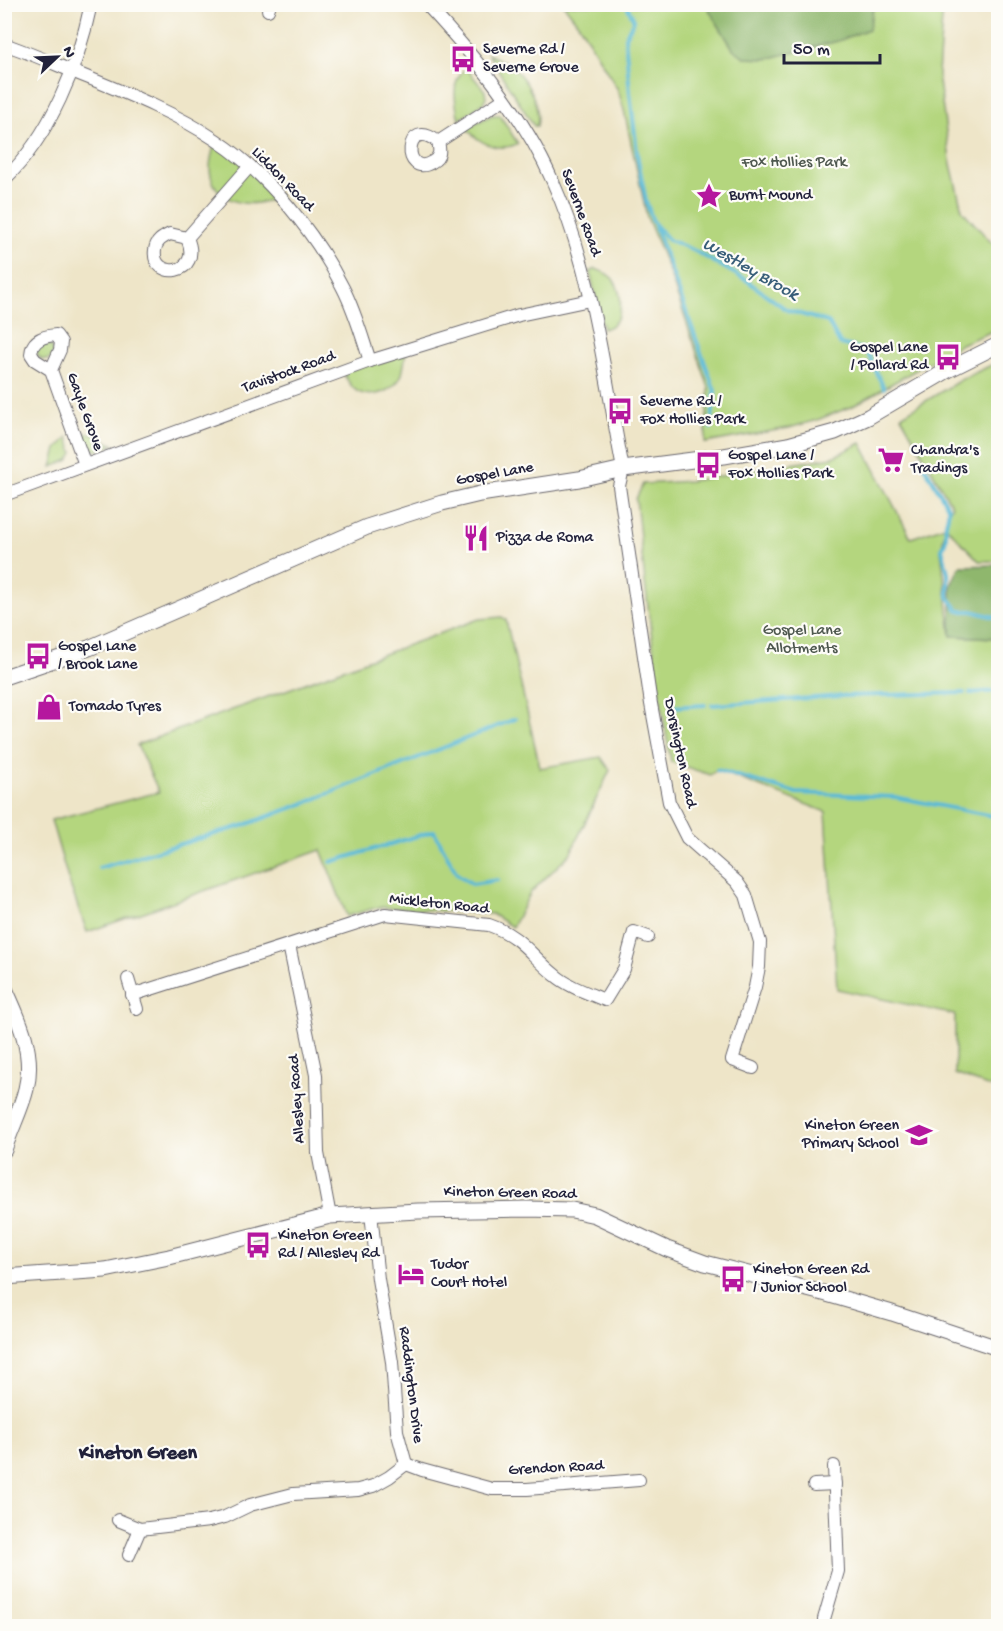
<svg xmlns="http://www.w3.org/2000/svg" width="1003" height="1631" viewBox="0 0 1003 1631" font-family="'Gochi Hand',sans-serif">
<style>
.green{fill:#b4d67e;stroke:#6b7c5c;stroke-width:1.5}
.forest{fill:#8fb76d;stroke:#586c54;stroke-width:1.5}
.lines{fill:none;stroke-linecap:round;stroke-linejoin:round}
.stream{stroke:#59b9d7;stroke-width:4}
.minor-casing{stroke:#69666c;stroke-width:14}
.tertiary-casing{stroke:#69666c;stroke-width:17}
.minor{stroke:#fff;stroke-width:12}
.tertiary{stroke:#fff;stroke-width:15}
.labels{text-anchor:middle;dominant-baseline:central;stroke-width:4.5;stroke-linejoin:round;paint-order:stroke}
.poi-label{font-size:16px;fill:#22223b;stroke:#fdfcf7;text-anchor:start}
.park-label{font-size:16px;fill:#4e584f;stroke:#fdfcf7}
.street-label{font-size:16px;fill:#22223b;stroke:#fdfcf7}
.water-label{font-size:18px;font-style:italic;fill:#385e79;stroke:#fdfcf7}
.quarter-label{font-size:20px;font-weight:bold;fill:#22223b;stroke:#fdfcf7}
</style>
<rect width="100%" height="100%" fill="#fdfcf7"/>
<filter id="ink" filterUnits="userSpaceOnUse"><feTurbulence type="fractalNoise" baseFrequency=".0167" numOctaves="2"/><feDisplacementMap in="SourceGraphic" scale="12" xChannelSelector="R" yChannelSelector="G"/><feConvolveMatrix kernelMatrix="1 2 1 2 8 2 1 2 1" color-interpolation-filters="sRGB"/></filter>
<filter id="wash" filterUnits="userSpaceOnUse"><feTurbulence type="fractalNoise" baseFrequency=".008" numOctaves="4" result="noise"/><feDisplacementMap in="SourceGraphic" scale="24" xChannelSelector="R" yChannelSelector="G"/><feGaussianBlur stdDeviation="1.35" result="paint"/><feColorMatrix in="noise" values="0 0 0 0 0 0 0 0 0 0 0 0 0 0 0 0 0 1.4 0 .05"/><feComposite in="paint" operator="in"/></filter>
<g filter="url(#wash)">
<rect width="100%" height="100%" fill="#eee5c8"/>
<!-- green -->
<g class="green">
<path d="M 564,5 L 943,5 L 938,74 L 950,160 L 962,210 L 998,250 L 998,329 L 961,344 L 853,406 L 817,420 L 789,428 L 705,443 L 709,388 L 669,271 L 647,217 L 624,110 L 618,90 L 580,26 Z"/>
<path d="M 488,54 C 497,58 507,63 514,69 C 528,81 541,107 537,126 L 534,126 Z"/>
<path d="M 466,68 L 485,91 L 486,97 L 483,103 L 459,120 C 455,102 450,81 466,68 Z"/>
<path d="M 492,115 L 500,115 L 518,144 C 498,152 480,144 466,128 Z"/>
<path d="M 216,140 L 281,197 C 273,199 265,202 257,203 C 234,206 211,194 210,168 C 210,158 213,149 216,140 Z"/>
<path d="M 596,269 C 603,272 609,274 613,279 C 624,294 625,324 603,329 L 590,272 Z"/>
<circle cx="45" cy="352" r="8"/>
<path d="M 406,350 C 405,358 404,367 402,374 C 395,392 368,402 353,388 C 349,383 345,376 342,372 Z"/>
<path d="M 998,362 L 998,561 L 979,561 L 946,526 L 941,550 L 951,636 L 998,638 L 998,1090 L 955,1074 L 955,1015 L 837,989 L 826,812 L 717,770 L 710,775 L 671,762 C 655,675 645,587 636,499 L 643,484 L 691,481 L 833,457 L 861,443 L 911,538 L 945,526 L 948,511 L 952,506 L 901,416 L 962,379 Z"/>
<path d="M 81,433 L 93,434 L 114,445 L 95,451 L 87,444 Z"/>
<path d="M 68,437 L 73,453 L 69,460 L 52,467 L 57,449 Z"/>
<path d="M 502,617 L 506,620 L 540,768 L 601,757 L 610,770 L 570,854 L 531,892 L 512,927 L 492,914 L 379,907 L 347,916 L 321,850 L 87,932 L 68,879 L 51,820 L 159,792 L 137,745 L 479,619 Z"/>
</g>
<!-- forest -->
<g class="forest">
<path d="M 780,4 L 807,8 L 832,5 L 874,5 L 869,29 L 838,41 L 766,59 L 746,58 L 733,49 L 706,5 Z"/>
<path d="M 998,565 L 998,638 L 951,636 L 951,585 L 960,566 Z"/>
</g>
<g class="lines">
<!-- stream -->
<g class="stream">
<path d="M 626,4 L 634,20 L 625,37 L 630,93 L 638,160 L 646,201 L 653,222 L 669,240 L 693,250 L 746,280 L 787,310 L 828,322 L 840,344 L 866,350 L 884,388"/>
<path d="M 655,226 L 715,391 L 711,428"/>
<path d="M 919,457 L 948,507 C 949,515 948,516 946,523 C 944,535 949,536 942,549 L 948,573 L 948,597 L 959,611 L 972,611 L 998,618"/>
<path d="M 970,693 L 998,691"/>
<path d="M 712,705 L 842,696 L 964,693"/>
<path d="M 671,707 L 705,705"/>
<path d="M 717,770 L 796,793 L 895,797 L 998,817"/>
<path d="M 331,862 L 434,831 L 457,874 L 472,884 L 498,880"/>
<path d="M 99,868 L 242,826 L 305,803 L 515,719"/>
</g>
</g>
</g>
<g filter="url(#ink)">
<g class="lines">
<!-- minor casing -->
<g class="minor-casing">
<g id="minor">
<path d="M 426,4 C 475,57 524,115 553,182 C 593,271 604,373 623,469 L 619,486 L 651,704 L 669,802 L 687,838 L 737,882 L 746,895 L 760,942 L 759,967 L 755,987 L 732,1060 L 753,1068"/>
<path d="M 268,10 L 270,4"/>
<path d="M 4,44 C 33,54 61,67 89,78 C 133,96 177,114 216,140 C 268,174 316,234 343,288 C 355,311 362,337 370,361"/>
<path d="M 438,142 C 403,114 402,180 432,162 C 441,157 440,150 438,142 L 504,99"/>
<path d="M 4,180 C 51,135 78,66 91,4"/>
<path d="M 187,238 L 170,234 C 162,238 156,241 155,250 C 151,281 204,276 187,238 L 250,166"/>
<path d="M 51,370 L 60,350 L 61,342 L 56,335 C 43,336 32,340 31,354 L 35,360 L 51,370 L 85,465"/>
<path d="M 4,495 L 370,361 L 519,315 L 590,300"/>
<path d="M 289,945 L 316,1075 L 318,1153 L 330,1216"/>
<path d="M 128,979 L 137,1009"/>
<path d="M 132,995 L 385,914 L 489,925 C 523,937 529,954 555,975 C 569,987 588,993 605,1000 L 624,969 L 634,932 L 648,937"/>
<path d="M 406,1464 L 422,1470 L 492,1489 L 527,1489 L 639,1480"/>
<path d="M 814,1485 L 835,1484"/>
<path d="M 118,1520 L 140,1529 L 129,1555"/>
<path d="M 140,1529 L 209,1521 L 225,1517 L 250,1505 L 293,1494 L 358,1490 L 373,1486 L 389,1477 L 406,1464 L 397,1431 L 392,1362 L 378,1279 L 371,1213"/>
<path d="M 824,1626 L 824,1619 L 838,1571 L 834,1466"/>
</g>
</g>
<!-- tertiary casing -->
<g class="tertiary-casing">
<g id="tertiary">
<path d="M 4,677 L 89,648 L 367,527 L 442,503 L 480,494 L 579,479 L 623,469 L 724,456 L 788,445 L 835,432 L 868,417 L 948,370 L 998,345"/>
<path d="M 4,987 C 19,1019 35,1053 26,1089 C 21,1110 10,1130 4,1150"/>
<path d="M 4,1277 L 105,1270 L 169,1257 L 330,1216 L 418,1211 L 526,1209 L 572,1210 L 595,1215 L 667,1249 L 705,1263 L 827,1294 L 892,1313 L 998,1348"/>
</g>
</g>
<!-- minor -->
<use href="#minor" class="minor"/>
<!-- tertiary -->
<use href="#tertiary" class="tertiary"/>
</g>
</g>
<!-- icons -->
<defs>
<g id="bus-bare" transform="scale(2.07)"><path d="M-5-6H5V4H4V6H2V4H-2V6H-4V4H-5ZM-3.5-4V0h7V-4ZM-3.5 1.2v1.5H-2V1.2ZM2 1.2v1.5H3.5V1.2Z" fill="#b5179e" stroke="#fdfcf7" stroke-width="2.5" paint-order="stroke"/></g>
<g id="sight-bare" transform="scale(2.07)"><path d="M0-6L1.8-2.2L6-1.7L2.9 1.2L3.7 5.4L0 3.3L-3.7 5.4L-2.9 1.2L-6-1.7L-1.8-2.2Z" fill="#b5179e" stroke="#fdfcf7" stroke-width="2.5" paint-order="stroke"/></g>
<g id="supermarket-bare" transform="scale(2.07)"><path d="M-6-5.5h2.5l.6 2H6L4.5 2H-2.5L-4.4-4H-6ZM-1.5 3.2a1.3 1.3 0 1 0 .1 0ZM3 3.2a1.3 1.3 0 1 0 .1 0Z" fill="#b5179e" stroke="#fdfcf7" stroke-width="2.5" paint-order="stroke"/></g>
<g id="restaurant-bare" transform="scale(2.07)"><path d="M-5-6h1v4h1v-4h1v4h1v-4h1v5L-1.5 .5V6h-2V.5L-5-1ZM5-6V6H3V1.5H1.5Q1.5-4 5-6Z" fill="#b5179e" stroke="#fdfcf7" stroke-width="2.5" paint-order="stroke"/></g>
<g id="shop-bare" transform="scale(2.07)"><path d="M-5-2.5h2.3a2.7 3.5 0 0 1 5.4 0H5L5.5 6h-11ZM-1.5-2.5h3a1.5 2.3 0 0 0-3 0Z" fill="#b5179e" stroke="#fdfcf7" stroke-width="2.5" paint-order="stroke"/></g>
<g id="school-bare" transform="scale(2.07)"><path d="M0-5L7-2L0 1L-7-2ZM-4 1L0 2.5L4 1V4Q0 6-4 4Z" fill="#b5179e" stroke="#fdfcf7" stroke-width="2.5" paint-order="stroke"/></g>
<g id="hotel-bare" transform="scale(2.07)"><path d="M-6-4.5h1.5V1H6V5H4.5V3h-9V5H-6ZM-4 0a1.8 1.8 0 1 1 3.6 0ZM.5 0V-2.5h3Q6-2.5 6 0Z" fill="#b5179e" stroke="#fdfcf7" stroke-width="2.5" paint-order="stroke"/></g>
</defs>
<g fill-rule="evenodd">
<use href="#bus-bare" x="463" y="59"/>
<use href="#sight-bare" x="709" y="196"/>
<use href="#bus-bare" x="948" y="357"/>
<use href="#bus-bare" x="620" y="411"/>
<use href="#supermarket-bare" x="891" y="460"/>
<use href="#bus-bare" x="708" y="465"/>
<use href="#restaurant-bare" x="476" y="538"/>
<use href="#bus-bare" x="38" y="656"/>
<use href="#shop-bare" x="49" y="707"/>
<use href="#school-bare" x="919" y="1135"/>
<use href="#bus-bare" x="258" y="1245"/>
<use href="#hotel-bare" x="411" y="1274"/>
<use href="#bus-bare" x="733" y="1279"/>
</g>
<g class="labels">
<!-- poi labels -->
<g class="poi-label">
<text x="483" y="50">Severne Rd /<tspan x="483" dy="18">Severne Grove</tspan></text>
<text x="729" y="196">Burnt Mound</text>
<text x="928" y="348" text-anchor="end">Gospel Lane<tspan x="928" dy="18">/ Pollard Rd</tspan></text>
<text x="640" y="402">Severne Rd /<tspan x="640" dy="18">Fox Hollies Park</tspan></text>
<text x="911" y="451">Chandra's<tspan x="911" dy="18">Tradings</tspan></text>
<text x="728" y="456">Gospel Lane /<tspan x="728" dy="18">Fox Hollies Park</tspan></text>
<text x="496" y="538">Pizza de Roma</text>
<text x="58" y="647">Gospel Lane<tspan x="58" dy="18">/ Brook Lane</tspan></text>
<text x="69" y="707">Tornado Tyres</text>
<text x="899" y="1126" text-anchor="end">Kineton Green<tspan x="899" dy="18">Primary School</tspan></text>
<text x="278" y="1236">Kineton Green<tspan x="278" dy="18">Rd / Allesley Rd</tspan></text>
<text x="431" y="1265">Tudor<tspan x="431" dy="18">Court Hotel</tspan></text>
<text x="753" y="1270">Kineton Green Rd<tspan x="753" dy="18">/ Junior School</tspan></text>
</g>
<!-- park labels -->
<g class="park-label">
<text x="794" y="163">Fox Hollies Park</text>
<text x="802" y="631">Gospel Lane<tspan x="802" dy="18">Allotments</tspan></text>
</g>
<!-- street labels -->
<g class="street-label">
<text transform="translate(282 180) rotate(46)">Liddon Road</text>
<text transform="translate(580 213) rotate(70)">Severne Road</text>
<text transform="translate(289 373) rotate(-20)">Tavistock Road</text>
<text transform="translate(84 412) rotate(70)">Gayle Grove</text>
<text transform="translate(495 475) rotate(-10)">Gospel Lane</text>
<text transform="translate(679 753) rotate(78)">Dorsington Road</text>
<text transform="translate(439 905) rotate(6)">Mickleton Road</text>
<text transform="translate(298 1099) rotate(-94)">Allesley Road</text>
<text transform="translate(510 1194) rotate(1)">Kineton Green Road</text>
<text transform="translate(410 1385) rotate(83)">Raddington Drive</text>
<text transform="translate(556 1469) rotate(-3)">Grendon Road</text>
</g>
<!-- water labels -->
<g class="water-label">
<text transform="translate(750 270) rotate(30)">Westley Brook</text>
</g>
<!-- quarter labels -->
<g class="quarter-label">
<text x="138" y="1454">Kineton Green</text>
</g>
</g>
<!-- margin -->
<rect width="1003" height="1631" fill="none" stroke="#fdfcf7" stroke-width="24"/>
<!-- north arrow -->
<g transform="translate(57 57) rotate(67)" stroke="#fdfcf7" stroke-width="4.5" paint-order="stroke">
<path d="M0-4.5L10 22L0 15L-10 22Z" fill="#22223b"/>
<text y="-9" font-size="16" font-weight="bold" text-anchor="middle" fill="#22223b">N</text>
</g>
<!-- scale -->
<path d="M784 54v9h96v-9" fill="none" stroke="#22223b" stroke-width="3"/>
<text x="793" y="54" font-size="18" fill="#22223b" stroke="#fdfcf7" stroke-width="4.5" paint-order="stroke">50 m</text>
</svg>
